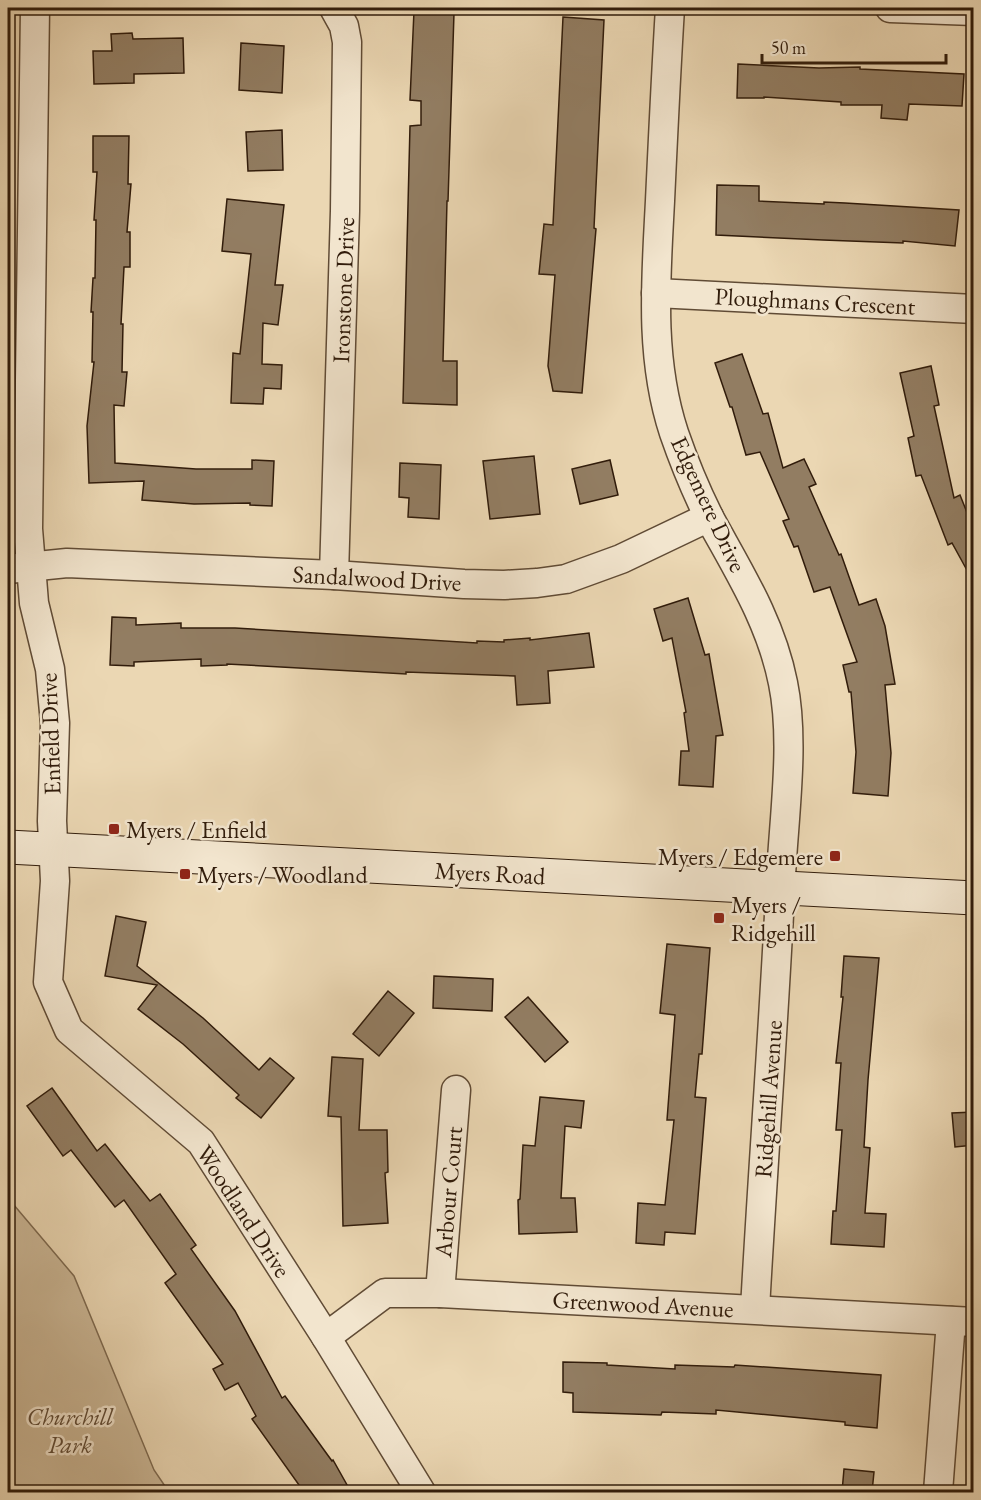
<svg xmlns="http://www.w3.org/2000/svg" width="981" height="1500" viewBox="0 0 981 1500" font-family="'EB Garamond',serif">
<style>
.green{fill:#cbb796;stroke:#7e6a50;stroke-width:1.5}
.building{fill:#927d62;stroke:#311c0b;stroke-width:1.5}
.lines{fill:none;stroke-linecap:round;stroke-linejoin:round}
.street-casing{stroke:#604b35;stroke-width:31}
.secondary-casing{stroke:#311c0b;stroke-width:35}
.street{stroke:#f2e5ce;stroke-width:28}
.secondary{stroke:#f2e5ce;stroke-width:33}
.poi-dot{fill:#8f2418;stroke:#f2e5ce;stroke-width:2}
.labels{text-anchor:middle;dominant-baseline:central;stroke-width:5;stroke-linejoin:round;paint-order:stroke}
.street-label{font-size:24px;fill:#311c0b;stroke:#f2e5ce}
.poi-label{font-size:24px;fill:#311c0b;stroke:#f2e5ce;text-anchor:start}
.park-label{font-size:24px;font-style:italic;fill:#5f4a35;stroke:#f2e5ce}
</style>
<rect width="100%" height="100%" fill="#ebd7b3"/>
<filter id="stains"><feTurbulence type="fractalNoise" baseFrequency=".00333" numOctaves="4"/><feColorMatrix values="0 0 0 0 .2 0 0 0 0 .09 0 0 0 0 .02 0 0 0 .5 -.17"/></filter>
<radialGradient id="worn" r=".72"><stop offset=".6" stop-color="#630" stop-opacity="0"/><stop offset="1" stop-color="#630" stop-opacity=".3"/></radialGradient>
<!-- green -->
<path class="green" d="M 8,1198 L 74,1276 L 154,1470 L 169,1492 L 8,1492 Z"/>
<!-- building -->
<g class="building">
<path d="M 414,11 L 454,13 L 448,201 L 447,201 L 443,361 L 457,361 L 457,405 L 403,403 L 410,126 L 421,125 L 421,101 L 410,100 Z"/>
<path d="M 563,17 L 604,20 L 594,228 L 596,229 L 582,393 L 553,391 L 548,366 L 555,275 L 539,274 L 544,224 L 553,225 Z"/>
<path d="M 132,33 L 133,39 L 183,38 L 184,73 L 134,74 L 134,83 L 94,84 L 93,51 L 112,51 L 111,34 Z"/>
<path d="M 241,43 L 284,46 L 282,93 L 239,90 Z"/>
<path d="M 738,64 L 819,68 L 860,67 L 860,69 L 964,74 L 962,106 L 909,104 L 907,120 L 881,118 L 882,105 L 841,105 L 841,102 L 764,97 L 764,98 L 737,98 Z"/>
<path d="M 282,130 L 283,170 L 248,171 L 246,132 Z"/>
<path d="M 93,136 L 129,136 L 128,184 L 131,184 L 127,232 L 130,232 L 130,267 L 124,267 L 121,324 L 123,324 L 122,372 L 127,372 L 124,406 L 114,405 L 115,463 L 196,469 L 252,469 L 252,460 L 274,461 L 272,506 L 250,505 L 250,503 L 194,504 L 142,500 L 144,481 L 89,483 L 87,426 L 94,362 L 92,362 L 93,312 L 91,312 L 93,278 L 95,278 L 96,220 L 94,220 L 97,172 L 93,172 Z"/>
<path d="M 717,185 L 759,186 L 759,201 L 824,204 L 824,202 L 845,203 L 959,210 L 955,246 L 903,241 L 903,243 L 823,240 L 716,235 Z"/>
<path d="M 227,199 L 284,205 L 275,285 L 283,285 L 278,325 L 263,323 L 262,364 L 282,365 L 281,389 L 264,388 L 263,404 L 231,403 L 233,353 L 240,354 L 251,254 L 222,251 Z"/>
<path d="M 742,354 L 763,414 L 768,413 L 783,468 L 804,459 L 816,484 L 809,487 L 839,555 L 841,554 L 859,605 L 876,599 L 885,626 L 895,684 L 885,685 L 891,753 L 888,796 L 853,793 L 856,752 L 851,692 L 849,692 L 843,665 L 857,662 L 830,587 L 814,592 L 798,546 L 794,547 L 783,521 L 789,519 L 760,452 L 746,455 L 732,407 L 730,407 L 715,363 Z"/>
<path d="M 931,366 L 939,405 L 934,406 L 954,498 L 960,495 L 974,530 L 974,583 L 952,543 L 948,545 L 921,475 L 916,476 L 908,438 L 914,436 L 900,373 Z"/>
<path d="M 534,456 L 540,514 L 490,519 L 483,461 Z"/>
<path d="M 610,460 L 618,495 L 580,504 L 572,469 Z"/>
<path d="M 400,463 L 441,465 L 439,519 L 408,517 L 409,498 L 399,497 Z"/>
<path d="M 688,598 L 705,655 L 709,654 L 723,735 L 716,736 L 713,787 L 679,785 L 681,751 L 689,751 L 684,713 L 686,712 L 672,638 L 663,641 L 654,609 Z"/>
<path d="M 112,617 L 136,618 L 136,625 L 181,623 L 181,628 L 235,628 L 477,643 L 477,641 L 504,642 L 504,640 L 530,638 L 530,640 L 589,633 L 594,667 L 548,671 L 550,703 L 517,705 L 515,676 L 406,672 L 406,674 L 227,664 L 227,665 L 201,666 L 201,659 L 134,662 L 134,666 L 110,665 Z"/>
<path d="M 116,916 L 146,922 L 137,966 L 203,1018 L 259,1070 L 270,1058 L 294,1078 L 261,1118 L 236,1098 L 239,1095 L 183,1044 L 138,1009 L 157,985 L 105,976 Z"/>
<path d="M 667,944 L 710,948 L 702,1054 L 699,1054 L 695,1097 L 706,1098 L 695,1234 L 665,1232 L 664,1245 L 636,1243 L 638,1203 L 665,1205 L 674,1120 L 667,1120 L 675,1015 L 660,1013 Z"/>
<path d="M 844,956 L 879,958 L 868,1080 L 864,1147 L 870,1148 L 865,1213 L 886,1214 L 884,1247 L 831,1244 L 833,1211 L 836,1211 L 842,1130 L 836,1130 L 841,1063 L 836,1063 L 843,997 L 841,997 Z"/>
<path d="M 434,976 L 493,979 L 492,1011 L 433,1008 Z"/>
<path d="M 388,991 L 414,1013 L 379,1056 L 353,1034 Z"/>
<path d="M 528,997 L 568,1042 L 545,1062 L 505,1017 Z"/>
<path d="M 332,1057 L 363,1059 L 359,1130 L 387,1130 L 388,1172 L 385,1173 L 388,1223 L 343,1226 L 341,1117 L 328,1116 Z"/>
<path d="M 52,1088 L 97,1151 L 105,1144 L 150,1201 L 160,1194 L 196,1245 L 191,1249 L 235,1311 L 282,1398 L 285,1396 L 332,1461 L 333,1460 L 351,1492 L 304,1492 L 252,1419 L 256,1416 L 238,1383 L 225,1390 L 213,1369 L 223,1364 L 165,1283 L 176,1274 L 124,1200 L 115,1207 L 71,1150 L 63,1156 L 27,1106 Z"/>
<path d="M 540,1097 L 584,1101 L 581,1128 L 565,1126 L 561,1198 L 575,1198 L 577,1232 L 519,1234 L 518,1200 L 520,1199 L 523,1145 L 535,1146 Z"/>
<path d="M 974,1112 L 974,1145 L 955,1147 L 952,1113 Z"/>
<path d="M 563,1362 L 607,1363 L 607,1365 L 675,1369 L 675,1365 L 734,1367 L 735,1365 L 881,1375 L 877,1428 L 845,1425 L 845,1422 L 716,1410 L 716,1414 L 662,1412 L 661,1415 L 573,1412 L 573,1393 L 563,1392 Z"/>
<path d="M 844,1469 L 874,1472 L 872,1492 L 842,1492 Z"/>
</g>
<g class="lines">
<!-- street casing -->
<g class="street-casing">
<g id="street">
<path d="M 35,8 L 28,529 L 34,603 L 50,669 L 55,723 L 52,821 L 55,881 L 48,982 L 69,1030 L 201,1142 L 326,1337 L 421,1492"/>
<path d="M 334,8 L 344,26 L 347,42 L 345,211 L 334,575"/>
<path d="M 670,8 C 666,72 663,137 660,201 C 656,279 649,357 674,433 C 684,462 696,491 710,519 C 739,572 771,622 783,683 C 795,741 784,816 781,876 C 774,1021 763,1165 755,1309"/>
<path d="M 890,8 L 974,11"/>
<path d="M 656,293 L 974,309"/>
<path d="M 8,569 L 67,563 L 334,575 L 464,584 L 504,585 L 537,583 L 566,579 L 621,559 L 709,517"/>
<path d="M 440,1293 L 456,1090"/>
<path d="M 326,1337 L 385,1293 L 440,1293 L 974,1322"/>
<path d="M 938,1492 L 951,1321"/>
</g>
</g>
<!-- secondary casing -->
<g class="secondary-casing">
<path id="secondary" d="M 8,847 L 974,898"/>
</g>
<!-- street -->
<use href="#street" class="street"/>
<!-- secondary -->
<use href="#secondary" class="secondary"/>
</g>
<!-- markers -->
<g class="poi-dot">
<rect x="108" y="823" width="12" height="12" rx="3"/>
<rect x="829" y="850" width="12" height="12" rx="3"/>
<rect x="179" y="868" width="12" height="12" rx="3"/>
<rect x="713" y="912" width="12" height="12" rx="3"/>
</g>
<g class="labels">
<!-- street labels -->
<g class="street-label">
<text transform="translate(343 290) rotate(-88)">Ironstone Drive</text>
<text transform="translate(815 301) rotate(3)">Ploughmans Crescent</text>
<text transform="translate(709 504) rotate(65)">Edgemere Drive</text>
<text transform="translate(377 578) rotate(3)">Sandalwood Drive</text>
<text transform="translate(50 734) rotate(-92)">Enfield Drive</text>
<text transform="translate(490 873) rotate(3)">Myers Road</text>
<text transform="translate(768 1099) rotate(-86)">Ridgehill Avenue</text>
<text transform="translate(448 1192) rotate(-85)">Arbour Court</text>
<text transform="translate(244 1211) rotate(57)">Woodland Drive</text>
<text transform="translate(643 1304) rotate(3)">Greenwood Avenue</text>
</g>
<!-- poi labels -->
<g class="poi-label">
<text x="126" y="829">Myers / Enfield</text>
<text x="823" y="856" text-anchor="end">Myers / Edgemere</text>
<text x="197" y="874">Myers / Woodland</text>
<text x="731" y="904">Myers /<tspan x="731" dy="28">Ridgehill</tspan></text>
</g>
<!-- park labels -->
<g class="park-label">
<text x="70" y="1416">Churchill<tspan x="70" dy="28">Park</tspan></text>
</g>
</g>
<!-- margin -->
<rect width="981" height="1500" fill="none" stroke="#ebd7b3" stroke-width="30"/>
<rect x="9" y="9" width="963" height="1482" fill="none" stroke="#311c0b" stroke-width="3"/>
<rect x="15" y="15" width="951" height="1470" fill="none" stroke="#311c0b" stroke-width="1.5"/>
<!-- scale -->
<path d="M762 54v9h184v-9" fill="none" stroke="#311c0b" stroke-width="3"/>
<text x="771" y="54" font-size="18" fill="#311c0b" stroke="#f2e5ce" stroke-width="4.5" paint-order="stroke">50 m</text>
<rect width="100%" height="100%" filter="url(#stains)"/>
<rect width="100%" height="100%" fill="url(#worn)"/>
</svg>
